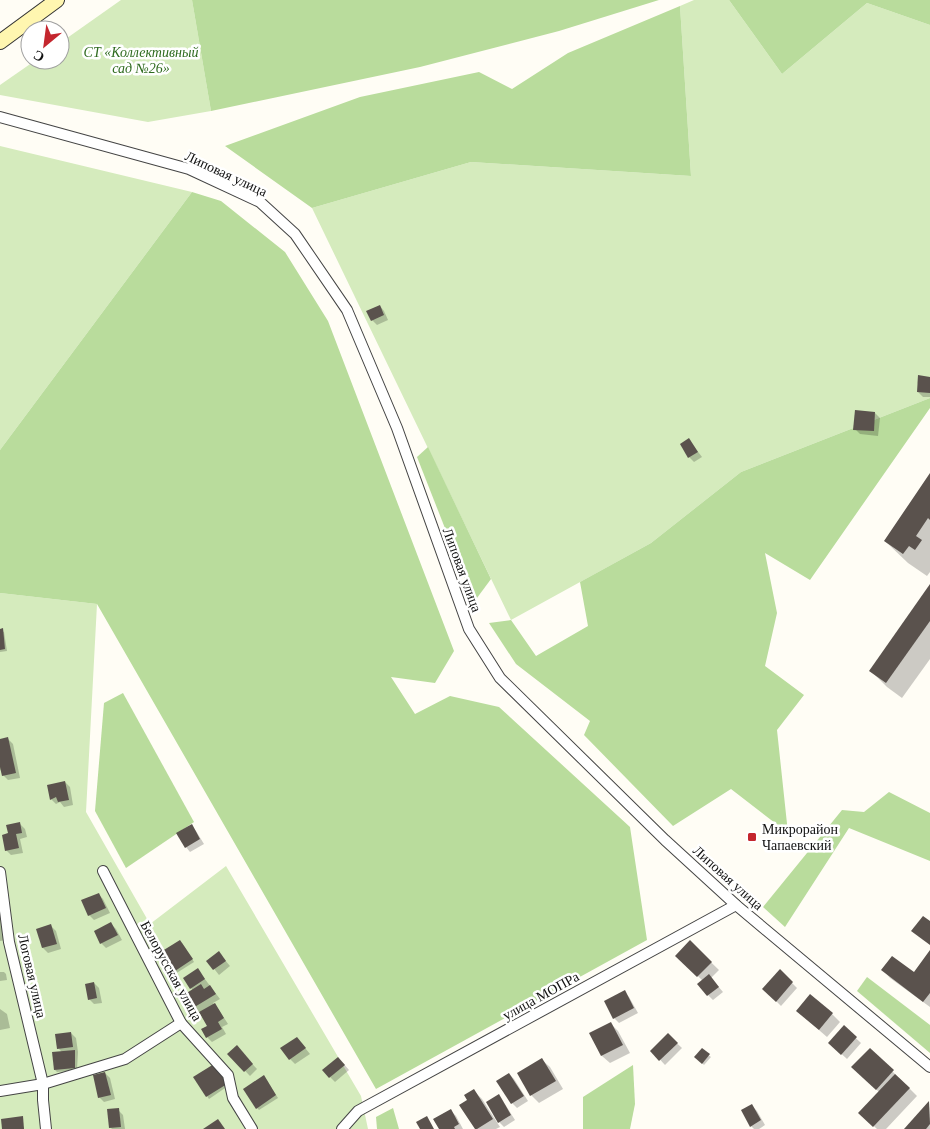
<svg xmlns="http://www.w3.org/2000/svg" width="930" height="1129" viewBox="0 0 930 1129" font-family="Georgia,serif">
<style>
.green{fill:#d5ebbd}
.forest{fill:#b9dc9c}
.shadow{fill:#0003}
.building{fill:#5a524d}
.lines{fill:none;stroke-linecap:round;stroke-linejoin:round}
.street-casing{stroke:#444;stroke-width:12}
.secondary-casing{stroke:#333;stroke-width:16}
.street{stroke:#fff;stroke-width:10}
.secondary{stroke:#fff6b0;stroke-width:14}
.poi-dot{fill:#c4262e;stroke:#fff;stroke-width:2}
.labels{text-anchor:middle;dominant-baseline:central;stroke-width:5;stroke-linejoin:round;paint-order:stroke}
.park-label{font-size:14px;font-style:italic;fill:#2f6b1f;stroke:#fff}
.street-label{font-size:14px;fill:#111;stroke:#fff}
.poi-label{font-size:14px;fill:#111;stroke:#fff;text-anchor:start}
</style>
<rect width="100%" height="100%" fill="#fffdf5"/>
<!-- green -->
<g class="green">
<path d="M 121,0 L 192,0 L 211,111 L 148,122 L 0,95 L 0,85 L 36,60 L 60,60 L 60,43 Z"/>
<path d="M 694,0 L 729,0 L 782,74 L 867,3 L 930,25 L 930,398 L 741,472 L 651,543 L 511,620 L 312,208 L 471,162 L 691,176 L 680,6 Z"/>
<path d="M 0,146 L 192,192 L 0,450 Z"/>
<path d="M 0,593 L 97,604 L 86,812 L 150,924 L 226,866 L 361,1096 L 368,1129 L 0,1129 Z"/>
</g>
<!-- forest -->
<g class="forest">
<path d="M 192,0 L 659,0 L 559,31 L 420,67 L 211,111 Z"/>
<path d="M 729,0 L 930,0 L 930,25 L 867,3 L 782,74 Z"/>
<path d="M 680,6 L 691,176 L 471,162 L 312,208 L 225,146 L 360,97 L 479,72 L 512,89 L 568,53 Z"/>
<path d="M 192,192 L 221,201 L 285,252 L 328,321 L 454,651 L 435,683 L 391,677 L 415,714 L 450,696 L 499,707 L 630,827 L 647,940 L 376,1089 L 97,604 L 0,593 L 0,450 Z"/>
<path d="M 930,398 L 930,408 L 810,580 L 765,553 L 777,613 L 765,666 L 804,695 L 777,730 L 788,833 L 731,789 L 673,826 L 584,735 L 590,721 L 516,664 L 489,623 L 511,620 L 536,656 L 588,626 L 580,582 L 651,543 L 741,472 Z"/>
<path d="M 428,447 L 491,579 L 474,602 L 417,457 Z"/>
<path d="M 123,693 L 194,822 L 126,868 L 95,811 L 104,703 Z"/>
<path d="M 889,792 L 930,813 L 930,861 L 849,828 L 785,927 L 763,907 L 842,810 L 864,812 Z"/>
<path d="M 867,977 L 930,1025 L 930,1053 L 857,991 Z"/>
<path d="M 633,1065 L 635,1104 L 630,1129 L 583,1129 L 583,1097 Z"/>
<path d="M 393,1108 L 399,1129 L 377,1129 L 376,1117 Z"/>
</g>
<!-- shadow -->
<g class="shadow">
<path d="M 380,306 L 384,311 L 388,320 L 377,325 L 372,320 Z"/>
<path d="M 930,378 L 930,397 L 923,397 L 918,392 Z"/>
<path d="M 875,413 L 880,418 L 878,436 L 860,434 L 855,429 Z"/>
<path d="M 689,440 L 702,457 L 694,462 L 689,457 Z"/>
<path d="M 930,475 L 930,572 L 927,576 L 908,563 L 885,541 Z"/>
<path d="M 930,587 L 930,659 L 902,698 L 887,687 L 871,671 Z"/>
<path d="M 0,630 L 4,632 L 7,651 L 0,652 Z"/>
<path d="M 8,739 L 13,744 L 20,778 L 8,780 L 3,775 L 0,769 L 0,740 Z"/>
<path d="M 65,782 L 70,787 L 73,805 L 64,807 L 60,802 L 56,804 L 51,799 Z"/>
<path d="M 20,824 L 25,829 L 27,837 L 20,839 L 23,853 L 11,855 L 6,850 L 9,834 Z"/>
<path d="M 192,826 L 196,831 L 204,844 L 190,852 L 186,847 Z"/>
<path d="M 98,894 L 103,899 L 110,913 L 94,920 L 89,915 Z"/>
<path d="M 0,913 L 2,915 L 6,940 L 0,941 Z"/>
<path d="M 111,924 L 116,929 L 122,940 L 106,948 L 101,943 Z"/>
<path d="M 51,926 L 56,931 L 61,949 L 48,953 L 43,948 L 38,930 Z"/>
<path d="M 690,942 L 719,970 L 711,978 L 723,992 L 713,1000 L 708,995 L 703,981 L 677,956 Z"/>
<path d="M 182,943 L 194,962 L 175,974 L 173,972 Z"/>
<path d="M 219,953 L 230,966 L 219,975 L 208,961 Z"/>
<path d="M 930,953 L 930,1007 L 890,978 L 883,970 L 914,974 Z"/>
<path d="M 198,970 L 220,999 L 213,1003 L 219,1010 L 228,1024 L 222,1027 L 226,1034 L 212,1042 L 207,1037 L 209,1026 L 186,995 L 193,991 L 191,988 Z"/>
<path d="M 780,971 L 797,988 L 781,1006 L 769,994 Z"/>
<path d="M 0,972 L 4,972 L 6,974 L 7,980 L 0,981 Z"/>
<path d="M 94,983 L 99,988 L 102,1003 L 94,1004 L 89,999 Z"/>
<path d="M 624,992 L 629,997 L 638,1013 L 619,1023 L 614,1018 Z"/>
<path d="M 0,1009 L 7,1014 L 10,1028 L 0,1030 Z"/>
<path d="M 832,1014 L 840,1022 L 827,1037 L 805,1018 Z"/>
<path d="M 610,1023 L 618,1031 L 630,1053 L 610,1063 L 602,1056 L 590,1034 Z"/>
<path d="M 844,1027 L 861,1043 L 847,1059 L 835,1048 Z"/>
<path d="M 71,1033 L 76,1038 L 78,1052 L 77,1070 L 57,1072 L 55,1070 L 62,1052 L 59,1049 Z"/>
<path d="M 668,1035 L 682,1048 L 665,1065 L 652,1051 Z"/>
<path d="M 297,1038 L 310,1054 L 295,1064 L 290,1059 Z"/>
<path d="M 237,1047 L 257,1069 L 250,1076 L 229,1054 Z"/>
<path d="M 870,1049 L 917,1096 L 886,1129 L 877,1129 L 860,1113 L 879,1092 L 853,1067 Z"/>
<path d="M 702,1050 L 711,1057 L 704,1065 L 696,1057 Z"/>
<path d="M 542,1060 L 550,1067 L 563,1089 L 539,1103 L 531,1095 L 519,1073 Z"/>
<path d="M 343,1063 L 349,1070 L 335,1082 L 330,1077 Z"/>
<path d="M 214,1065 L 228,1086 L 209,1099 L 195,1078 Z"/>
<path d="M 105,1073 L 110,1078 L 115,1099 L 104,1102 L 99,1097 Z"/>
<path d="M 509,1074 L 514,1079 L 528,1101 L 517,1108 L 512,1103 Z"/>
<path d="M 266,1079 L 278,1098 L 259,1110 L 257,1108 Z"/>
<path d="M 474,1091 L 482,1099 L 500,1127 L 496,1129 L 477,1129 Z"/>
<path d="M 499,1096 L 503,1101 L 515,1120 L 504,1127 L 499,1122 Z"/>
<path d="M 929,1102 L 930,1129 L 905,1129 Z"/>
<path d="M 752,1106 L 757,1111 L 765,1125 L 759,1129 L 754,1129 L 751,1126 Z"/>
<path d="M 118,1110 L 123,1115 L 125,1129 L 112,1129 L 110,1127 Z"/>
<path d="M 451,1111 L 456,1116 L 463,1129 L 440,1129 Z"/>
</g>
<!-- building -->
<g class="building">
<path d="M 380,305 L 384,315 L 371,321 L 366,311 Z"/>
<path d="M 918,375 L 930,377 L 930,393 L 917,392 Z"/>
<path d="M 855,410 L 875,412 L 874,431 L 853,430 Z"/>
<path d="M 689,438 L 698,452 L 688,458 L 680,444 Z"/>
<path d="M 930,473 L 930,520 L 928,518 L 916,536 L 922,540 L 915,550 L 909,546 L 903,554 L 884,541 Z"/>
<path d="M 930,584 L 930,621 L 886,683 L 869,671 Z"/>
<path d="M 3,628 L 5,649 L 0,650 L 0,629 Z"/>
<path d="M 8,737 L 16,773 L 2,776 L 0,767 L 0,739 Z"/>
<path d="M 65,781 L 69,800 L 58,802 L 56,797 L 50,800 L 47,785 Z"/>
<path d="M 20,822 L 22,833 L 16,834 L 19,848 L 5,851 L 2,835 L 8,833 L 6,825 Z"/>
<path d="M 192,824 L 200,839 L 185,848 L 176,833 Z"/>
<path d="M 99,893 L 106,908 L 88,916 L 81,900 Z"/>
<path d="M 923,916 L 930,921 L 930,945 L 911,931 Z"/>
<path d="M 111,922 L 118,935 L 100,944 L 94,931 Z"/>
<path d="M 51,924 L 57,944 L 42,948 L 36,929 Z"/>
<path d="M 180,940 L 193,959 L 172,973 L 159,953 Z"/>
<path d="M 690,940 L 712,962 L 697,977 L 675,956 Z"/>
<path d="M 930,950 L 930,993 L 923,1002 L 881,970 L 892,956 L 914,972 Z"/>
<path d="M 219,951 L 226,961 L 213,970 L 206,961 Z"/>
<path d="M 198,968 L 205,979 L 190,989 L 183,978 Z"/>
<path d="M 780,969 L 793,982 L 776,1002 L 762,989 Z"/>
<path d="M 709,974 L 719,987 L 707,996 L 697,984 Z"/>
<path d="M 94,982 L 97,998 L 88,1000 L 85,984 Z"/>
<path d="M 201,984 L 204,989 L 210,985 L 216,994 L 193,1008 L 185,994 Z"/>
<path d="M 625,990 L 634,1008 L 613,1019 L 604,1001 Z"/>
<path d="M 810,994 L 833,1013 L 819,1030 L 796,1011 Z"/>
<path d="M 215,1003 L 224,1018 L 218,1022 L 222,1029 L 206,1038 L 201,1029 L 207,1026 L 199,1012 Z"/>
<path d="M 611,1022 L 623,1045 L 601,1056 L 589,1033 Z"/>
<path d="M 844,1025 L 857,1037 L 841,1055 L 828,1043 Z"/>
<path d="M 71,1032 L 73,1047 L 57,1049 L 55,1034 Z"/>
<path d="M 668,1033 L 678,1043 L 659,1061 L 650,1051 Z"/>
<path d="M 297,1037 L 306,1048 L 289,1060 L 280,1048 Z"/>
<path d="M 237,1045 L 253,1064 L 244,1072 L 227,1054 Z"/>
<path d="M 702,1048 L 710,1054 L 702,1064 L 694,1057 Z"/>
<path d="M 870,1048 L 894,1070 L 876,1090 L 851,1067 Z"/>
<path d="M 75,1050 L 75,1068 L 54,1070 L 52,1052 Z"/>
<path d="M 338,1057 L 345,1065 L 329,1078 L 322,1070 Z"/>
<path d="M 542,1058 L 556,1081 L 530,1096 L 517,1073 Z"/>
<path d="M 214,1064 L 227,1084 L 206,1097 L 193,1077 Z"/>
<path d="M 105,1072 L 111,1095 L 98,1098 L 93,1075 Z"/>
<path d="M 509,1073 L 524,1096 L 511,1104 L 496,1081 Z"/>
<path d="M 895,1074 L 910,1088 L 873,1127 L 858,1113 Z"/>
<path d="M 264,1075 L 276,1095 L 256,1109 L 243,1089 Z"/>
<path d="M 474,1089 L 493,1119 L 477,1129 L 475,1129 L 459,1105 L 467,1100 L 464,1095 Z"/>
<path d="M 499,1094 L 511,1115 L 498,1123 L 486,1102 Z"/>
<path d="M 929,1101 L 930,1124 L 926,1129 L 904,1129 Z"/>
<path d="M 752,1104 L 761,1120 L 750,1127 L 741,1110 Z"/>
<path d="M 119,1108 L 121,1127 L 109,1128 L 107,1109 Z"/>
<path d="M 451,1109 L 459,1124 L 454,1127 L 455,1129 L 439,1129 L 433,1119 Z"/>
<path d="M 23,1116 L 24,1129 L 2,1129 L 1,1119 Z"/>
<path d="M 427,1116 L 434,1129 L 420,1129 L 416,1122 Z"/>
<path d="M 218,1119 L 225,1129 L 203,1129 Z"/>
</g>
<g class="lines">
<!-- street casing -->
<g class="street-casing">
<g id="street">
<path d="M 0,117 L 189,169 L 260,202 L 295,234 L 347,310 L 397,428 L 469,629 L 500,678 L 665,840 L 736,905 L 930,1067"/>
<path d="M 103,871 L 181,1023 L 228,1075 L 233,1098 L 252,1129"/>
<path d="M 0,872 L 9,942 L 43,1084 L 43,1100 L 46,1129"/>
<path d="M 0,1091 L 43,1084 L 125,1059 L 181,1023"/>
<path d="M 342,1129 L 358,1111 L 736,905"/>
</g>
</g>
<!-- secondary casing -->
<g class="secondary-casing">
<path id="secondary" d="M 0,42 L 57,0"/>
</g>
<!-- street -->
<use href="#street" class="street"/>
<!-- secondary -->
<use href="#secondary" class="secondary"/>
</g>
<!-- markers -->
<rect class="poi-dot" x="747" y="832" width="10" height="10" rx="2.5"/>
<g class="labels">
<!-- park labels -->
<g class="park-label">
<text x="141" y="52">СТ «Коллективный<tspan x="141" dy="16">сад №26»</tspan></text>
</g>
<!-- street labels -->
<g class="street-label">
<text transform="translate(226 174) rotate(25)">Липовая улица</text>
<text transform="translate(462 570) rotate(70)">Липовая улица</text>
<text transform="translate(728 878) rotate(42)">Липовая улица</text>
<text transform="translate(171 971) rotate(61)">Белорусская улица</text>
<text transform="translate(32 976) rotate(77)">Логовая улица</text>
<text transform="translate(541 996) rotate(-29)">улица МОПРа</text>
</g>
<!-- poi labels -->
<g class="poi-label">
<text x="762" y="829">Микрорайон<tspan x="762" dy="16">Чапаевский</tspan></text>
</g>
</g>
<!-- north arrow -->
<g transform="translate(45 45) rotate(209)"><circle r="24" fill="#ffffff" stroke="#a0a0a0"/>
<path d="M0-4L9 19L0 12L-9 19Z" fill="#c4262e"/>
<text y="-8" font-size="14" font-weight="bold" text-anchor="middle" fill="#111111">С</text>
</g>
</svg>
